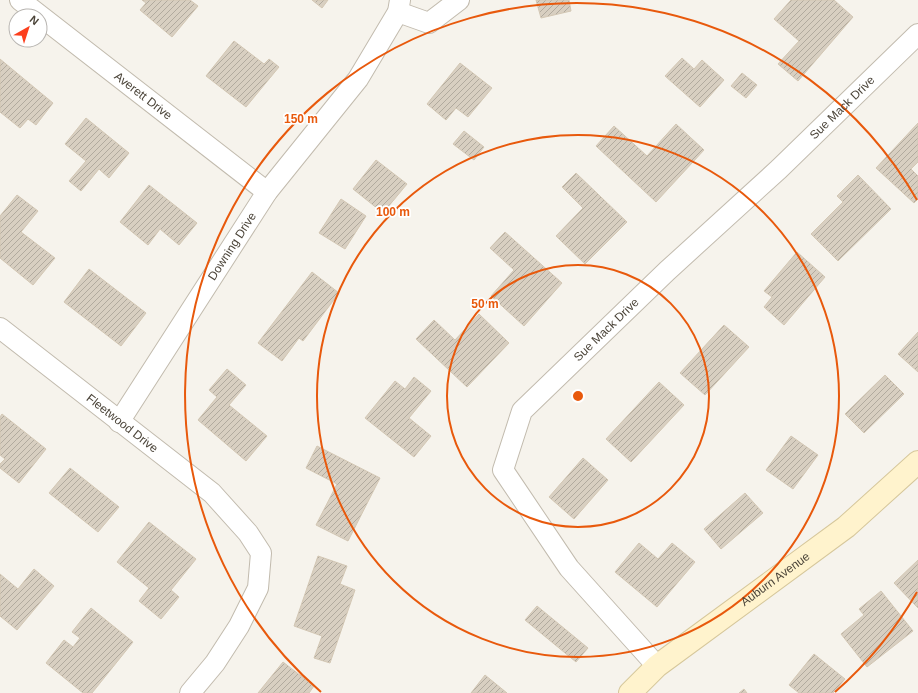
<svg xmlns="http://www.w3.org/2000/svg" width="918" height="693" viewBox="0 0 918 693" font-family="Helvetica,sans-serif">
<style>
.building{fill:url(#building-hatch);stroke:#d3c7b4}
.lines{fill:none;stroke-linecap:round;stroke-linejoin:round}
.street-casing{stroke:#c2bbae;stroke-width:22}
.secondary-casing{stroke:#d6c79b;stroke-width:24}
.street{stroke:#fff;stroke-width:20}
.secondary{stroke:#fff3cd;stroke-width:22}
.ring{fill:none;stroke:#e8590c;stroke-width:2}
.labels{text-anchor:middle;dominant-baseline:central;stroke-width:3.5;stroke-linejoin:round;paint-order:stroke}
.street-label{font-size:12px;fill:#4b4439;stroke:#fff}
.centre{fill:#e8590c;stroke:#fff;stroke-width:2}
.ring-label{font-size:12px;text-anchor:middle;font-weight:bold;fill:#e8590c;stroke:#fff;stroke-width:3.5;stroke-linejoin:round;paint-order:stroke}
</style>
<defs>
<pattern id="building-hatch" width="6" height="6" patternUnits="userSpaceOnUse"><rect width="6" height="6" fill="#d8cfc1"/><path d="M-1 1l2-2M0 6l6-6M5 7l2-2" fill="none" stroke="#b1aa9e"/></pattern>
</defs>
<rect width="100%" height="100%" fill="#f6f3ec"/>
<!-- building -->
<g class="building">
<path d="M 142,0 L 190,0 L 198,6 L 172,37 L 140,10 L 146,3 Z"/>
<path d="M 312,0 L 328,0 L 322,8 Z"/>
<path d="M 536,0 L 569,0 L 571,11 L 541,18 Z"/>
<path d="M 791,0 L 834,0 L 853,17 L 798,81 L 778,64 L 799,41 L 774,19 Z"/>
<path d="M 234,41 L 264,64 L 269,59 L 279,67 L 246,107 L 206,76 Z"/>
<path d="M 682,58 L 694,69 L 702,60 L 724,80 L 700,107 L 665,76 Z"/>
<path d="M 0,59 L 53,103 L 36,125 L 28,119 L 20,128 L 0,112 Z"/>
<path d="M 460,63 L 492,88 L 468,117 L 456,108 L 446,120 L 427,104 Z"/>
<path d="M 742,73 L 757,85 L 746,98 L 731,86 Z"/>
<path d="M 86,118 L 129,153 L 109,178 L 99,169 L 81,191 L 69,181 L 86,161 L 65,144 Z"/>
<path d="M 918,123 L 918,162 L 911,169 L 918,176 L 918,199 L 914,203 L 876,168 Z"/>
<path d="M 676,124 L 704,150 L 656,202 L 596,146 L 614,126 L 647,156 Z"/>
<path d="M 464,131 L 484,147 L 474,160 L 453,144 Z"/>
<path d="M 376,160 L 407,184 L 383,213 L 353,189 Z"/>
<path d="M 576,173 L 627,222 L 585,264 L 556,236 L 583,208 L 562,187 Z"/>
<path d="M 858,175 L 891,209 L 838,261 L 811,234 L 843,202 L 837,196 Z"/>
<path d="M 149,185 L 197,223 L 179,245 L 160,229 L 148,245 L 120,222 Z"/>
<path d="M 17,195 L 38,211 L 21,232 L 55,258 L 33,285 L 0,258 L 0,216 Z"/>
<path d="M 341,199 L 366,216 L 345,249 L 319,233 Z"/>
<path d="M 505,232 L 562,283 L 524,326 L 491,296 L 514,270 L 490,248 Z"/>
<path d="M 797,252 L 825,277 L 784,325 L 764,307 L 772,297 L 764,291 Z"/>
<path d="M 89,269 L 146,313 L 121,346 L 64,302 Z"/>
<path d="M 312,272 L 339,293 L 303,341 L 299,338 L 282,361 L 258,343 Z"/>
<path d="M 479,314 L 509,343 L 467,387 L 416,339 L 434,320 L 455,340 Z"/>
<path d="M 724,325 L 749,347 L 705,395 L 680,373 Z"/>
<path d="M 918,332 L 918,372 L 898,354 Z"/>
<path d="M 227,369 L 246,385 L 229,405 L 267,436 L 246,461 L 198,420 L 217,397 L 209,390 Z"/>
<path d="M 885,375 L 904,394 L 864,433 L 845,414 Z"/>
<path d="M 414,377 L 431,391 L 409,418 L 431,436 L 414,457 L 365,418 L 395,381 L 405,389 Z"/>
<path d="M 659,382 L 684,405 L 631,462 L 606,439 Z"/>
<path d="M 2,414 L 46,449 L 19,483 L 0,468 L 0,464 L 5,459 L 0,455 L 0,417 Z"/>
<path d="M 791,436 L 818,455 L 793,489 L 766,470 Z"/>
<path d="M 317,446 L 380,478 L 348,541 L 316,525 L 337,484 L 306,468 Z"/>
<path d="M 583,458 L 608,480 L 574,519 L 549,497 Z"/>
<path d="M 70,468 L 119,507 L 98,532 L 49,493 Z"/>
<path d="M 745,493 L 763,513 L 721,549 L 704,529 Z"/>
<path d="M 149,522 L 196,559 L 171,590 L 179,597 L 161,619 L 139,601 L 149,588 L 117,562 Z"/>
<path d="M 639,543 L 658,559 L 672,543 L 695,562 L 657,607 L 615,572 Z"/>
<path d="M 318,556 L 347,566 L 340,584 L 355,590 L 330,663 L 314,658 L 322,636 L 294,626 Z"/>
<path d="M 918,560 L 918,608 L 894,583 Z"/>
<path d="M 34,569 L 54,586 L 17,630 L 0,616 L 0,574 L 18,589 Z"/>
<path d="M 881,591 L 913,631 L 867,667 L 841,634 L 864,615 L 859,609 Z"/>
<path d="M 537,606 L 588,648 L 576,662 L 525,620 Z"/>
<path d="M 91,608 L 133,642 L 92,693 L 83,693 L 46,663 L 64,640 L 73,647 L 80,638 L 72,632 Z"/>
<path d="M 814,654 L 845,679 L 833,693 L 799,693 L 789,685 Z"/>
<path d="M 283,662 L 314,686 L 309,693 L 258,693 Z"/>
<path d="M 485,675 L 507,693 L 471,693 Z"/>
<path d="M 744,689 L 747,693 L 739,693 Z"/>
</g>
<g class="lines">
<!-- street casing -->
<g class="street-casing">
<g id="street">
<path id="s1" d="M 20,0 L 267,192"/>
<path d="M 398,12 L 429,23 L 459,0"/>
<path id="s2" d="M 0,328 L 212,493 L 248,533 L 261,553 L 258,588 L 239,626 L 215,663 L 190,693"/>
<path id="s3" d="M 119,422 L 267,192 L 358,79 L 398,12 L 400,0"/>
<path id="s4" d="M 657,666 L 569,568 L 503,470 L 522,411 L 667,271 L 779,169 L 918,34"/>
</g>
</g>
<!-- secondary casing -->
<g class="secondary-casing">
<g id="secondary">
<path id="s5" d="M 630,693 L 657,666 L 846,527 L 918,462"/>
</g>
</g>
<!-- street -->
<use href="#street" class="street"/>
<!-- secondary -->
<use href="#secondary" class="secondary"/>
</g>
<!-- distance rings -->
<g class="ring">
<circle cx="578" cy="396" r="131"/>
<circle cx="578" cy="396" r="261"/>
<path d="M917 592A392 392 0 0 1 835 692M321 692A392 392 0 1 1 917 200"/>
</g>
<g class="labels">
<!-- street labels -->
<g class="street-label">
<text stroke="none"><textPath href="#s1" startOffset="156">Averett Drive</textPath></text>
<text stroke="none"><textPath href="#s4" startOffset="753">Sue Mack Drive</textPath></text>
<text stroke="none"><textPath href="#s3" startOffset="209">Downing Drive</textPath></text>
<text stroke="none"><textPath href="#s4" startOffset="429">Sue Mack Drive</textPath></text>
<text stroke="none"><textPath href="#s2" startOffset="155">Fleetwood Drive</textPath></text>
<text stroke="none"><textPath href="#s5" startOffset="185">Auburn Avenue</textPath></text>
</g>
</g>
<circle cx="578" cy="396" r="6" class="centre"/>
<g class="ring-label">
<text x="301" y="123">150 m</text>
<text x="393" y="216">100 m</text>
<text x="485" y="308">50 m</text>
</g>
<!-- north arrow -->
<g transform="translate(28 28) rotate(39)"><circle r="19" fill="#ffffff" stroke="#b7b4b0"/>
<path d="M0-3L7 15L0 10L-7 15Z" fill="#fc3f1d"/>
<text y="-6" font-size="11" font-weight="bold" text-anchor="middle" fill="#4b4439">N</text>
</g>
</svg>
